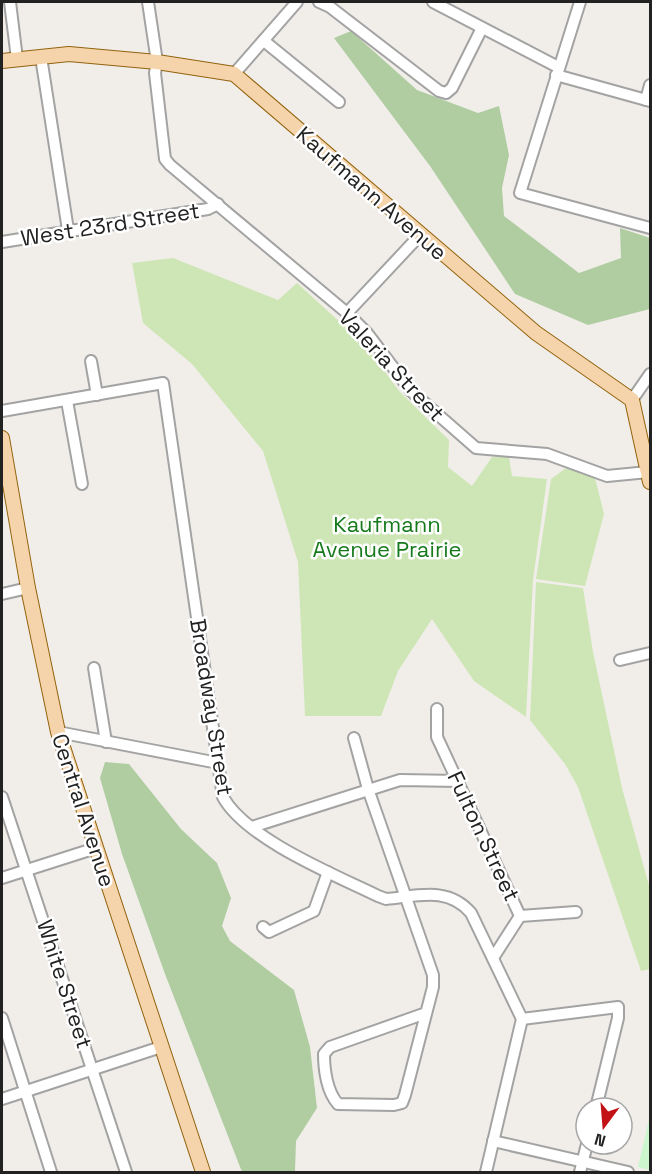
<svg xmlns="http://www.w3.org/2000/svg" width="652" height="1174" viewBox="0 0 652 1174" font-family="'Space Grotesk',sans-serif">
<style>
.grass{fill:#cee6b5}
.forest{fill:#b0cda2}
.park{fill:#ccf6ce}
.lines{fill:none;stroke-linecap:round;stroke-linejoin:round}
.minor-casing{stroke:#a3a3a3;stroke-width:14}
.major-casing{stroke:#92630d;stroke-width:16}
.minor{stroke:#fff;stroke-width:10}
.major{stroke:#f5d3ab;stroke-width:14}
.labels{text-anchor:middle;dominant-baseline:central;stroke-width:5;stroke-linejoin:round;paint-order:stroke}
.street-label{font-size:22px;fill:#222;stroke:#fff}
.park-label{font-size:22px;fill:#167a1c;stroke:#fff}
</style>
<rect width="100%" height="100%" fill="#f1eeea"/>
<!-- grass -->
<g class="grass">
<path d="M 173,258 L 278,300 L 297,283 L 365,345 L 400,392 L 449,440 L 448,467 L 472,486 L 492,457 L 509,457 L 512,476 L 547,479 L 533,580 L 526,717 L 474,681 L 432,619 L 398,671 L 381,716 L 305,716 L 298,562 L 263,451 L 192,364 L 143,323 L 132,263 Z"/>
<path d="M 566,468 L 595,478 L 604,514 L 585,586 L 536,579 L 551,479 Z"/>
<path d="M 536,582 L 583,588 L 593,652 L 622,788 L 650,889 L 650,969 L 641,971 L 578,787 L 565,764 L 530,720 Z"/>
</g>
<!-- forest -->
<g class="forest">
<path d="M 351,31 L 417,90 L 478,113 L 499,106 L 509,155 L 502,188 L 504,216 L 579,273 L 621,258 L 620,228 L 650,238 L 650,309 L 588,325 L 515,294 L 430,166 L 334,38 Z"/>
<path d="M 105,762 L 129,764 L 181,829 L 217,863 L 231,898 L 222,926 L 230,941 L 294,990 L 310,1047 L 317,1108 L 296,1141 L 295,1172 L 242,1172 L 165,974 L 122,854 L 100,778 Z"/>
</g>
<!-- park -->
<path class="park" d="M 650,1115 L 650,1170 L 638,1167 Z"/>
<g class="lines">
<!-- minor casing -->
<g class="minor-casing">
<g id="minor">
<path d="M 10,2 L 17,59"/>
<path d="M 148,2 L 157,62 L 155,73 L 165,159 L 170,165 L 347,313 L 367,333 L 411,391 L 476,448 L 547,454 L 607,476 L 648,472"/>
<path d="M 319,2 L 330,7 L 439,91 L 446,93 L 452,88 L 482,28"/>
<path d="M 433,2 L 558,67"/>
<path d="M 580,2 L 520,193 L 650,228"/>
<path d="M 264,41 L 339,102"/>
<path d="M 41,57 L 68,230"/>
<path d="M 234,74 L 297,2"/>
<path d="M 556,75 L 650,101"/>
<path d="M 646,100 L 650,85"/>
<path d="M 2,242 L 208,209 L 218,204"/>
<path d="M 347,313 L 421,234"/>
<path d="M 91,361 L 97,395"/>
<path d="M 632,400 L 650,374"/>
<path d="M 67,401 L 82,484"/>
<path d="M 2,411 L 163,383 L 223,797 C 246,839 335,875 378,896 L 386,899 C 418,896 448,886 471,913 L 522,1019 L 486,1172"/>
<path d="M 2,594 L 28,588"/>
<path d="M 620,660 L 650,653"/>
<path d="M 94,668 L 106,742"/>
<path d="M 437,709 L 437,737 L 520,916 L 493,958"/>
<path d="M 58,732 L 218,763"/>
<path d="M 354,738 L 368,789 L 433,975 L 433,987 L 405,1095 L 402,1103 L 394,1105 L 338,1104 C 327,1092 324,1070 324,1054 L 330,1047 L 426,1013"/>
<path d="M 2,797 L 126,1172"/>
<path d="M 252,827 L 400,780 L 459,781"/>
<path d="M 2,878 L 96,848"/>
<path d="M 520,916 L 576,912"/>
<path d="M 263,927 L 269,932 L 314,911 L 328,872"/>
<path d="M 2,1018 L 51,1172"/>
<path d="M 522,1019 L 618,1007 L 618,1018 L 596,1108"/>
<path d="M 2,1099 L 161,1047"/>
<path d="M 493,1141 L 628,1172"/>
<path d="M 580,1172 L 587,1144"/>
</g>
</g>
<!-- major casing -->
<g class="major-casing">
<g id="major">
<path d="M 2,61 L 69,54 L 157,62 L 234,74 L 536,333 L 632,400 L 650,482"/>
<path d="M 2,438 L 28,588 L 58,732 L 203,1172"/>
</g>
</g>
<!-- minor -->
<use href="#minor" class="minor"/>
<!-- major -->
<use href="#major" class="major"/>
</g>
<g class="labels">
<!-- street labels -->
<g class="street-label">
<text transform="translate(372 193) rotate(41)">Kaufmann Avenue</text>
<text transform="translate(110 224) rotate(-9)">West 23rd Street</text>
<text transform="translate(392 365) rotate(47)">Valeria Street</text>
<text transform="translate(212 707) rotate(81)">Broadway Street</text>
<text transform="translate(84 810) rotate(72)">Central Avenue</text>
<text transform="translate(484 836) rotate(65)">Fulton Street</text>
<text transform="translate(65 984) rotate(72)">White Street</text>
</g>
<!-- park labels -->
<g class="park-label">
<text x="387" y="524">Kaufmann<tspan x="387" dy="25">Avenue Prairie</tspan></text>
</g>
</g>
<!-- border -->
<rect width="652" height="1174" fill="none" stroke="#222222" stroke-width="6"/>
<!-- north arrow -->
<g transform="translate(604 1126) rotate(196)"><circle r="28" fill="#ffffff" stroke="#a7a7a7" stroke-width="1.5"/>
<path d="M0-4.5L10 22L0 15L-10 22Z" fill="#c21216"/>
<text y="-9" font-size="16" font-weight="bold" text-anchor="middle" fill="#222222">N</text>
</g>
</svg>
